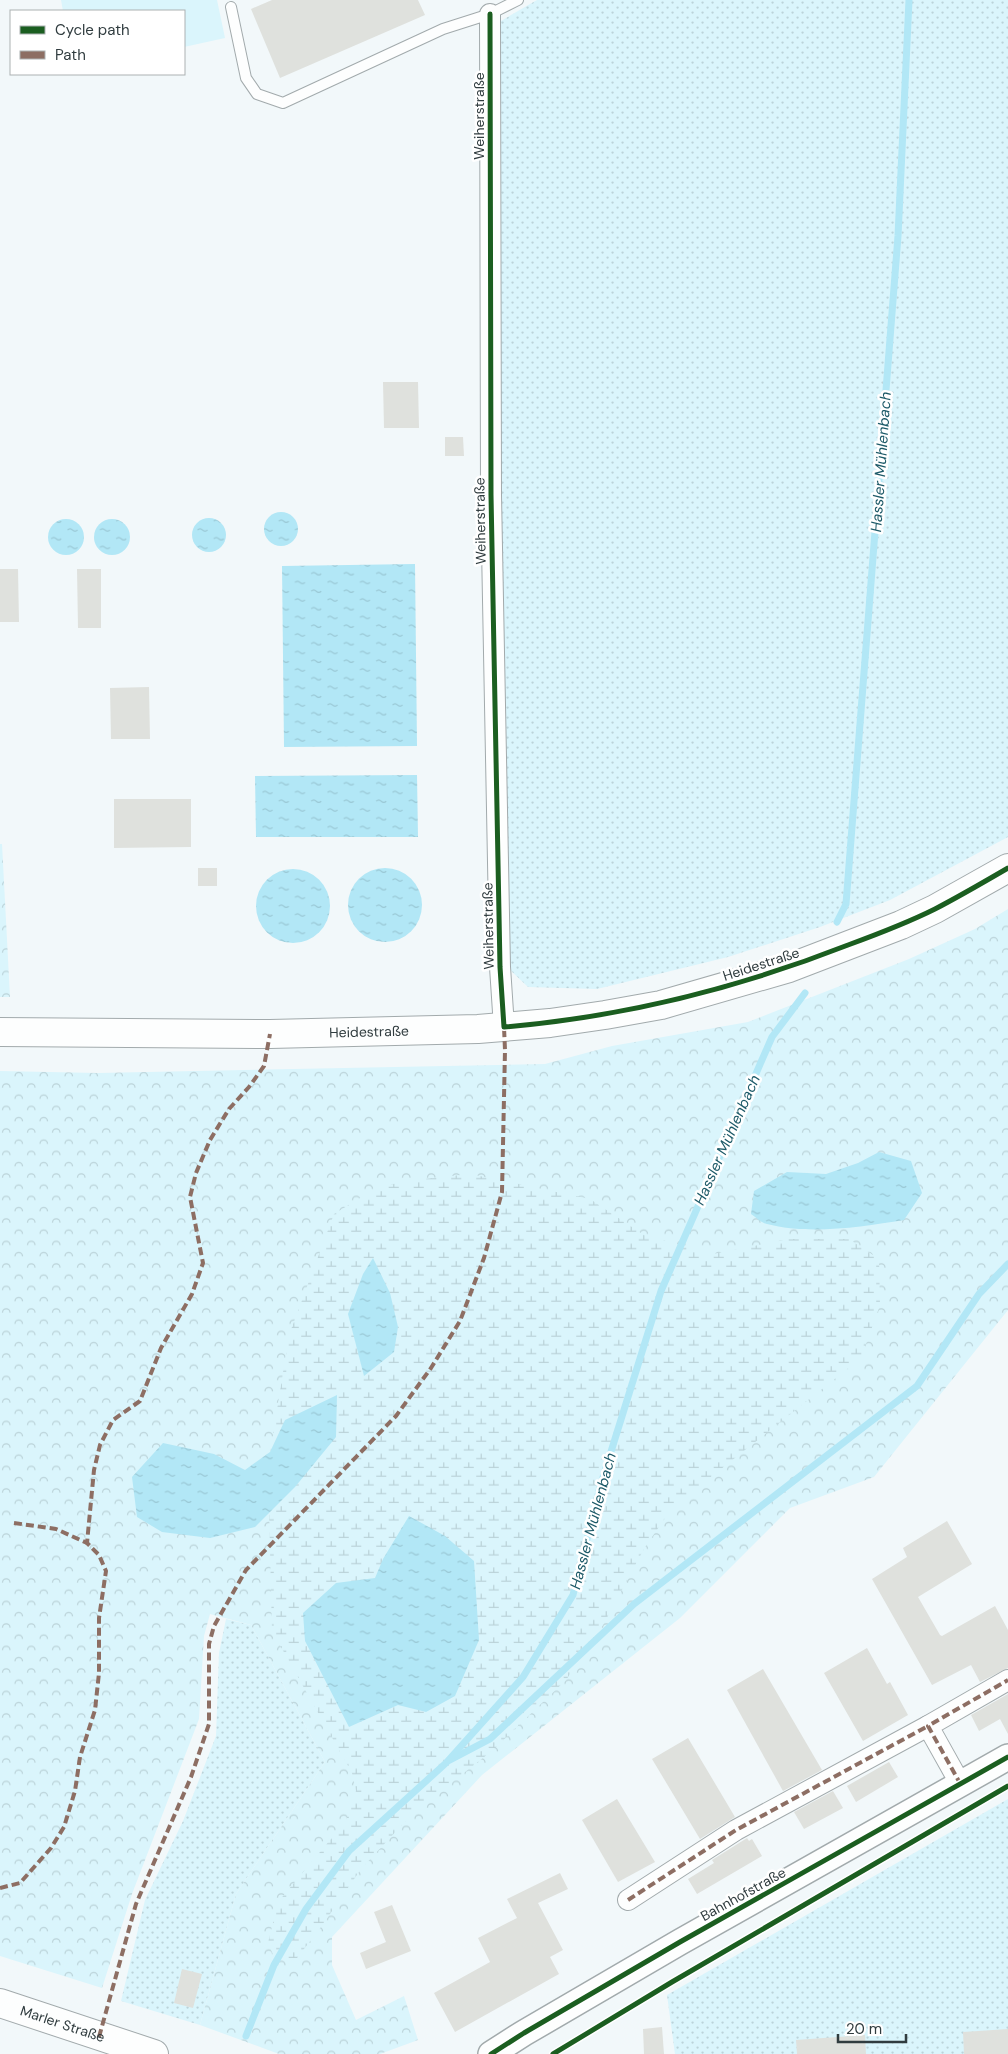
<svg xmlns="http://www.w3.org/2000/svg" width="1008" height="2054" viewBox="0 0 1008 2054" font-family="'DM Sans',sans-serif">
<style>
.grass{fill:url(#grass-dots)}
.forest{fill:url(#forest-crowns)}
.wetland{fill:url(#wetland-marsh)}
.pitch{fill:#daf5fc}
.water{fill:url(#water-ripples)}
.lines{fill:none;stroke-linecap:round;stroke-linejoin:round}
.stream{stroke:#b2e7f6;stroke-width:7}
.building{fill:#dfe1dd}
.service-casing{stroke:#a2aaac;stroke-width:12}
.minor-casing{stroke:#a2aaac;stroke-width:22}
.tertiary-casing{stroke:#a2aaac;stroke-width:28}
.secondary-casing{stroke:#a2aaac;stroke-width:30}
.service{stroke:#fdfefe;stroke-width:10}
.minor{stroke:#fdfefe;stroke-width:20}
.tertiary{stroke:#fdfefe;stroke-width:25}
.secondary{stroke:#fdfefe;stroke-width:28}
.quiet{stroke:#8d6e63;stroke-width:4;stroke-dasharray:8 4;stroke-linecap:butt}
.cycleway-casing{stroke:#fff;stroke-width:8}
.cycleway{stroke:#1b5e20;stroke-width:5}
.labels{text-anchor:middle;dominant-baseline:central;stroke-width:5;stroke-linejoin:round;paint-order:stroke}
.street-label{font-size:14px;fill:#303c3f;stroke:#fff}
.water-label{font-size:15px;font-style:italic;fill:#1d5a68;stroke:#fff}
</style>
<defs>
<pattern id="grass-dots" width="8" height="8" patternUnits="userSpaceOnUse" patternTransform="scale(1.25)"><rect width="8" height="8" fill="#daf5fc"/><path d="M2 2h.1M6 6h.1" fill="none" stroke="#bbd3d9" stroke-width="1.8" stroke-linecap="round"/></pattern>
<pattern id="forest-crowns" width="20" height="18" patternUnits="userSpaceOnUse" patternTransform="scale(1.25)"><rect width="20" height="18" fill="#daf5fc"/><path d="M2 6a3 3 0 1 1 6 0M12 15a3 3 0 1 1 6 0" fill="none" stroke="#bbd3d9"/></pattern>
<pattern id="wetland-marsh" width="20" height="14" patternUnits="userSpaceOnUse" patternTransform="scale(1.25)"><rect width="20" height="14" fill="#daf5fc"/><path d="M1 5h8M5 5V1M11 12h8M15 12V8" fill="none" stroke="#bbd3d9"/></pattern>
<pattern id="water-ripples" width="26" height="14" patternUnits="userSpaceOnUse" patternTransform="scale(1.25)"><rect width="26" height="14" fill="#b2e7f6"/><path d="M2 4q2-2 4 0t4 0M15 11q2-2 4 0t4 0" fill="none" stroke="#99c7d4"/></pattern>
</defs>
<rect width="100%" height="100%" fill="#f2f8fa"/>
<!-- grass -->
<g class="grass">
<path d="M 537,0 L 1008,0 L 1008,837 L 890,900 L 820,927 L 728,957 L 597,989 L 528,987 L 508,968 L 494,25 Z"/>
<path d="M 226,1619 L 251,1625 L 325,1762 L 236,1894 L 200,2025 L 121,2001 L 145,1900 L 183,1821 L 216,1736 L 219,1653 Z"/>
<path d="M 1008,1799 L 1008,2054 L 675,2054 L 667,1995 Z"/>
</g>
<!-- forest -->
<g class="forest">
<path d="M 0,844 L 2,844 L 10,997 L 0,997 Z"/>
<path d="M 1008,909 L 1008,1310 L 874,1477 L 790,1508 L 680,1618 L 482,1775 L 332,1937 L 332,1965 L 356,2020 L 404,1996 L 418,2040 L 380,2054 L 279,2054 L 200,2025 L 236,1894 L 325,1762 L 251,1625 L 210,1614 L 204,1636 L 199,1719 L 132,1894 L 102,1988 L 0,1956 L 0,1071 L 98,1073 L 545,1064 L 612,1046 L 748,1022 L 909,959 L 975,929 Z"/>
</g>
<!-- wetland -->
<path class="wetland" d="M 470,1174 L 590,1199 L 644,1235 L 713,1254 L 789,1239 L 849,1239 L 879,1259 L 880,1305 L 861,1358 L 673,1507 L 645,1547 L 603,1625 L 566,1680 L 493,1750 L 413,1813 L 361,1869 L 321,1927 L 297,1958 L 275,1959 L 268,1943 L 278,1902 L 346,1821 L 356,1791 L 352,1773 L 272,1631 L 268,1466 L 289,1335 L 334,1214 L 373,1190 L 405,1181 Z"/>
<!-- pitch -->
<path class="pitch" d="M 61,0 L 217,0 L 225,38 L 184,47 L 184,11 L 63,11 Z"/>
<!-- water -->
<g class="water">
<circle cx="281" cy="529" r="17"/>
<circle cx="209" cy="535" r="17"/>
<circle cx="112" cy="537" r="18"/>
<circle cx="66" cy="537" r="18"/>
<path d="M 415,564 L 417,746 L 284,747 L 282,566 Z"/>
<path d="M 417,775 L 418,837 L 256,837 L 255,776 Z"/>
<circle cx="385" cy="905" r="37"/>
<circle cx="293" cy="906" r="37"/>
<path d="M 879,1152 L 911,1161 L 922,1193 L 904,1220 C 861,1227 809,1235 767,1224 C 761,1223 756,1217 751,1214 L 754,1191 L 787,1172 L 826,1174 L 858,1163 Z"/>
<path d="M 373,1258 L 390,1293 L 398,1327 L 394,1352 L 364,1376 L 348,1314 L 363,1274 Z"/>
<path d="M 337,1395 L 336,1437 L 295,1487 L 255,1527 L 210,1538 L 162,1532 L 137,1517 L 132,1477 L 163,1443 L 214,1454 L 245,1470 L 270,1452 L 285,1420 Z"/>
<path d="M 409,1516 L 445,1536 L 474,1561 L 479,1640 L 455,1696 L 426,1712 L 398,1705 L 349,1727 L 305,1641 L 303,1613 L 336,1583 L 375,1578 L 383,1559 Z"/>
</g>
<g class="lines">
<!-- stream -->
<g class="stream">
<path d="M 837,922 L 846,904 L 898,236 L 909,0"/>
<path d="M 450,1760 L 490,1739 L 634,1604 L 917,1386 L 979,1294 L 1008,1264"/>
<path d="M 246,2036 L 274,1965 L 306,1909 L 349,1851 L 446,1763 L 523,1677 L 573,1595 L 600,1487 L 661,1291 L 772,1037 L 805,993"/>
</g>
</g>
<!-- building -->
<g class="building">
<path d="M 272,0 L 418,0 L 425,15 L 280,78 L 251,9 Z"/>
<path d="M 383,382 L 418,382 L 419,428 L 384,428 Z"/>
<path d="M 445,437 L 463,437 L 464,456 L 445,456 Z"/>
<path d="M 0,569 L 18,569 L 19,622 L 0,622 Z"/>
<path d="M 77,569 L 101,569 L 101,628 L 78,628 Z"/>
<path d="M 149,687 L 150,739 L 111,739 L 110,688 Z"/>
<path d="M 114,799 L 191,799 L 191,847 L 114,848 Z"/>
<rect x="198" y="868" width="19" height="18"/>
<path d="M 947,1521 L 972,1564 L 918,1597 L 940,1635 L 942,1636 L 995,1606 L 1008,1630 L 1008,1668 L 980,1682 L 971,1665 L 932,1685 L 872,1579 L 907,1557 L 903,1548 Z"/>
<path d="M 867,1648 L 887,1684 L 890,1682 L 908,1715 L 863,1741 L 824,1673 Z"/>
<path d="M 763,1669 L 822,1770 L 783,1791 L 727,1690 Z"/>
<path d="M 1008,1694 L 1008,1734 L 1000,1719 L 979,1731 L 971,1715 Z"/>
<path d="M 688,1738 L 735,1817 L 700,1839 L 652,1759 Z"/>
<path d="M 889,1762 L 898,1777 L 856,1802 L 847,1786 Z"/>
<path d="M 833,1791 L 843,1808 L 804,1829 L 794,1812 Z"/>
<path d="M 617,1799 L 655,1862 L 618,1882 L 582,1820 Z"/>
<path d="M 747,1838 L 749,1841 L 752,1839 L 762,1856 L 697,1894 L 688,1879 L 714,1863 L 712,1860 Z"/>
<path d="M 560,1873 L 568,1889 L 538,1903 L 563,1950 L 550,1957 L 559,1974 L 455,2032 L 434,1993 L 490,1962 L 478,1938 L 517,1918 L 507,1899 Z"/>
<path d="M 392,1905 L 411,1951 L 366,1969 L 360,1953 L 386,1942 L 374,1912 Z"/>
<path d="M 182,1969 L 202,1974 L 193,2008 L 174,2003 Z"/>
<path d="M 662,2027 L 664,2054 L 644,2054 L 643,2029 Z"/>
<path d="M 1008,2029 L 1008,2054 L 964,2054 L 963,2032 Z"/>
<path d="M 865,2035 L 866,2054 L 797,2054 L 796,2040 Z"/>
</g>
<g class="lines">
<!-- service casing -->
<g class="service-casing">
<path id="service" d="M 231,7 L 246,78 L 257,94 L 283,103 L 443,29 L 490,14 L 518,0"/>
</g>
<!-- minor casing -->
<g class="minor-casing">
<g id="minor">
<path d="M 490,14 L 491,495 L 500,967 L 504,1027"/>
<path d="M 961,1785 L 928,1726 L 1008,1680"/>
<path d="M 628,1900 L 736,1830 L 928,1726"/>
</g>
</g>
<!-- tertiary casing -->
<g class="tertiary-casing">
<path id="tertiary" d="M 491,2054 L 524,2033 L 680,1942 L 1008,1757"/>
</g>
<!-- secondary casing -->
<g class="secondary-casing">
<g id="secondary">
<path id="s1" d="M 0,1032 L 270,1034 L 478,1029 L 550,1023 L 605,1015 L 661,1005 L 789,968 L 901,925 L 935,909 L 1008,868"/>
<path id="s2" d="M 0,2003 L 154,2054"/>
</g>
</g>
<!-- service -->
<use href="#service" class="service"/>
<!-- minor -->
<use href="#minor" class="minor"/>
<!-- tertiary -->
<use href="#tertiary" class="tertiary"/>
<!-- secondary -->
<use href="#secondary" class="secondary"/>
<!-- quiet -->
<g class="quiet">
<path d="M 14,1523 L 56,1529 L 87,1543"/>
<path d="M 961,1785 L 928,1726 L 1008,1680"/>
<path d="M 0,1888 L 20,1883 L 51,1848 L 64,1827 L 75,1791 L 80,1757 L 95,1710 L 99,1673 L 99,1618 L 106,1571 L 99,1555 L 87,1543 L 94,1470 L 100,1445 L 113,1420 L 140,1401 L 161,1348 L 192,1294 L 203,1263 L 190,1197 L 196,1173 L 210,1140 L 229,1109 L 249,1087 L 264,1066 L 270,1034"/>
<path d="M 628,1900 L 736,1830 L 928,1726"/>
<path d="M 99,2037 L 136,1904 L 191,1777 L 209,1724 L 209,1644 L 214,1626 L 246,1570 L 396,1416 L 431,1368 L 460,1321 L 484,1258 L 502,1192 L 505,1050 L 504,1027"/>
</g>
<!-- cycleway casing -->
<g class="cycleway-casing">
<g id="cycleway">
<path d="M 490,14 L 491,495 L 500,967 L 504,1027 C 624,1017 736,989 848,945 C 878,934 907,923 935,909 C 960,896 984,882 1008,868"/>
<path d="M 491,2054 L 524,2033 L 680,1942 L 1008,1757"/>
<path d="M 553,2054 L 672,1982 L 1008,1786"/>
</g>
</g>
<!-- cycleway -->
<use href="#cycleway" class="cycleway"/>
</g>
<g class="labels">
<!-- street labels -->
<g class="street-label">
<text transform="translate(479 116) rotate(-90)">Weiherstraße</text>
<text transform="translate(480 521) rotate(-91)">Weiherstraße</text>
<text transform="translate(488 926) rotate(-91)">Weiherstraße</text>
<text transform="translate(761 964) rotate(-18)">Heidestraße</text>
<text stroke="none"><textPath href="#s1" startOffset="369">Heidestraße</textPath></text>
<text transform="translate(743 1894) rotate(-29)">Bahnhofstraße</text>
<text stroke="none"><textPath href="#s2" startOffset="66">Marler Straße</textPath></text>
</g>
<!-- water labels -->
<g class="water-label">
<text transform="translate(881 462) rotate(-86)">Hassler Mühlenbach</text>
<text transform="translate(727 1140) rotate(-66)">Hassler Mühlenbach</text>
<text transform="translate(593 1521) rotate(-75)">Hassler Mühlenbach</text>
</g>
</g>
<!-- legend -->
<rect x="10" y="10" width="175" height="65" fill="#ffffff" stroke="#acb1b2"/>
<rect x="20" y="26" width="25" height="8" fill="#1b5e20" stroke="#acb1b2"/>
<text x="55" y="35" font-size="15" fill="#303c3f">Cycle path</text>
<rect x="20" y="51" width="25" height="8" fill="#8d6e63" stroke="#acb1b2"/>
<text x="55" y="60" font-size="15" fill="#303c3f">Path</text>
<!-- scale -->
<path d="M838 2034v8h68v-8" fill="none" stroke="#303c3f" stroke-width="2.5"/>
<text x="846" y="2034" font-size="15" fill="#303c3f" stroke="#ffffff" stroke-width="4" paint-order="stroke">20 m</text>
</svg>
